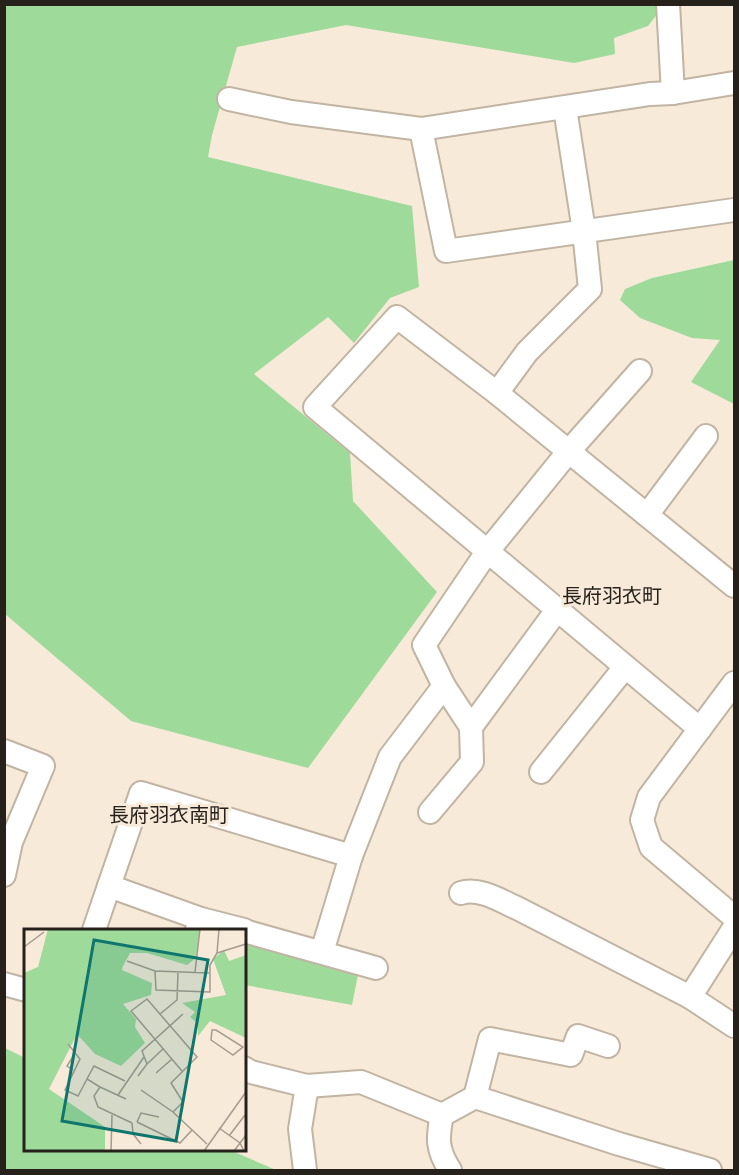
<svg xmlns="http://www.w3.org/2000/svg" width="739" height="1175" viewBox="0 0 739 1175" font-family="'DM Sans','Noto Sans JP',sans-serif">
<style>
.green{fill:#9eda99}
.lines{fill:none;stroke-linecap:round;stroke-linejoin:round}
.street-casing{stroke:#c1b4a3;stroke-width:26}
.street{stroke:#fff;stroke-width:22}
.labels{text-anchor:middle;dominant-baseline:central;stroke-width:6;stroke-linejoin:round;paint-order:stroke}
.quarter-label{font-size:20px;fill:#26211b;stroke:#f8ead9}
.inset-road{fill:none;stroke:#a49a8d;stroke-width:1.5}
.view{fill:#0f766e;fill-opacity:0.15;stroke:#0f766e;stroke-width:3}
.inset-edge{fill:none;stroke:#26211b;stroke-width:3}
</style>
<rect width="100%" height="100%" fill="#f8ead9"/>
<!-- green -->
<g class="green">
<path d="M 5,5 L 664,5 L 648,26 L 614,38 L 615,54 L 574,63 L 346,25 L 237,47 L 212,135 L 208,157 L 412,206 L 419,287 L 390,298 L 354,343 L 328,317 L 254,374 L 350,453 L 353,501 L 437,592 L 308,768 L 131,721 L 5,614 Z"/>
<path d="M 734,260 L 734,404 L 691,382 L 720,340 L 692,338 L 640,318 L 620,300 L 625,289 L 652,278 Z"/>
<path d="M 244,944 L 358,975 L 352,1005 L 245,985 Z"/>
<path d="M 5,1048 L 25,1058 L 26,1150 L 230,1150 L 276,1170 L 5,1170 Z"/>
</g>
<g class="lines">
<!-- street casing -->
<g class="street-casing">
<g id="street">
<path d="M 668,4 L 673,93"/>
<path d="M 229,99 L 291,112 L 421,129 L 650,94 L 673,93 L 734,83"/>
<path d="M 421,129 L 446,251 L 734,210"/>
<path d="M 497,393 L 527,352 L 590,289 L 584,231 L 565,108"/>
<path d="M 647,515 L 706,436"/>
<path d="M 734,683 L 649,797 L 642,820 L 651,847 L 734,917"/>
<path d="M 471,727 L 557,610"/>
<path d="M 700,729 L 315,407 L 397,317 L 497,393 L 734,586"/>
<path d="M 4,751 L 43,766 L 11,842 L 4,875"/>
<path d="M 541,772 L 625,667"/>
<path d="M 430,812 L 472,762 L 471,727 L 444,686 L 424,645 L 487,552 L 569,451 L 640,371"/>
<path d="M 461,893 C 479,887 501,901 517,908 L 690,997 L 734,1026"/>
<path d="M 201,919 L 244,930"/>
<path d="M 94,930 L 109,886"/>
<path d="M 197,930 L 201,919 L 109,886 L 141,793 L 351,856"/>
<path d="M 244,931 L 376,968"/>
<path d="M 322,952 L 351,856 L 390,757 L 444,686"/>
<path d="M 4,984 L 26,990"/>
<path d="M 690,997 L 734,928"/>
<path d="M 244,1068 L 251,1072 L 307,1086 L 361,1082 L 442,1115"/>
<path d="M 475,1097 L 619,1144 L 710,1170"/>
<path d="M 305,1170 L 300,1129 L 307,1086"/>
<path d="M 450,1170 C 437,1150 437,1139 442,1115 L 475,1097 L 490,1039 L 571,1055 L 578,1036 L 608,1046"/>
</g>
</g>
<!-- street -->
<use href="#street" class="street"/>
</g>
<g class="labels">
<!-- quarter labels -->
<g class="quarter-label">
<text x="612" y="596">長府羽衣町</text>
<text x="169" y="815">長府羽衣南町</text>
</g>
</g>
<!-- overview -->
<g transform="translate(24 929)">
<rect width="222" height="222" fill="#f8ead9"/>
<path d="M 24,0 L 176,0 L 172,29 L 163,36 L 123,24 L 106,24 L 99,37 L 98,41 L 128,54 L 127,66 L 99,75 L 112,90 L 111,98 L 121,114 L 97,137 L 71,125 L 53,105 L 25,160 L 81,198 L 81,222 L 0,222 L 0,44 L 14,38 ZM 200,21 L 205,32 L 222,26 L 222,109 L 186,92 L 174,107 L 174,90 L 172,93 L 166,88 L 171,83 L 158,74 L 202,66 L 189,30 Z" fill="#9eda99"/>
<path class="inset-road" d="M 0,18 L 20,3M 193,24 L 222,15M 103,32 L 131,42 L 185,44M 131,42 L 132,61 L 186,63 L 186,36 L 193,24 L 195,0M 171,43 L 176,0M 136,85 L 153,71 L 154,43M 188,101 L 192,101 L 219,118 L 209,126 L 187,111 ZM 44,115 L 56,130 L 41,161 L 54,167 L 63,150M 123,135 L 139,120M 49,141 L 43,137 L 50,126M 132,144 L 148,130M 114,147 L 123,135 L 118,122 L 159,85M 101,152 L 70,137 L 63,150 L 76,158 L 70,167 L 74,178 L 108,194M 76,158 L 102,170M 117,161 L 149,183 L 183,215M 94,166 L 120,128M 149,183 L 159,173 L 147,154 L 173,128 L 123,70 L 107,82 L 158,142M 113,193 L 156,214 L 168,201M 113,193 L 117,184 L 135,188M 108,194 L 109,205 L 117,215M 195,199 L 216,214 L 220,222M 205,207 L 221,186M 87,222 L 88,186M 180,222 L 222,163M 210,222 L 222,206"/>
<path class="view" d="M 70,11 L 184,31 L 152,212 L 38,192 Z"/>
<rect width="222" height="222" class="inset-edge"/>
</g>
<!-- border -->
<rect width="739" height="1175" fill="none" stroke="#26211b" stroke-width="12"/>
</svg>
